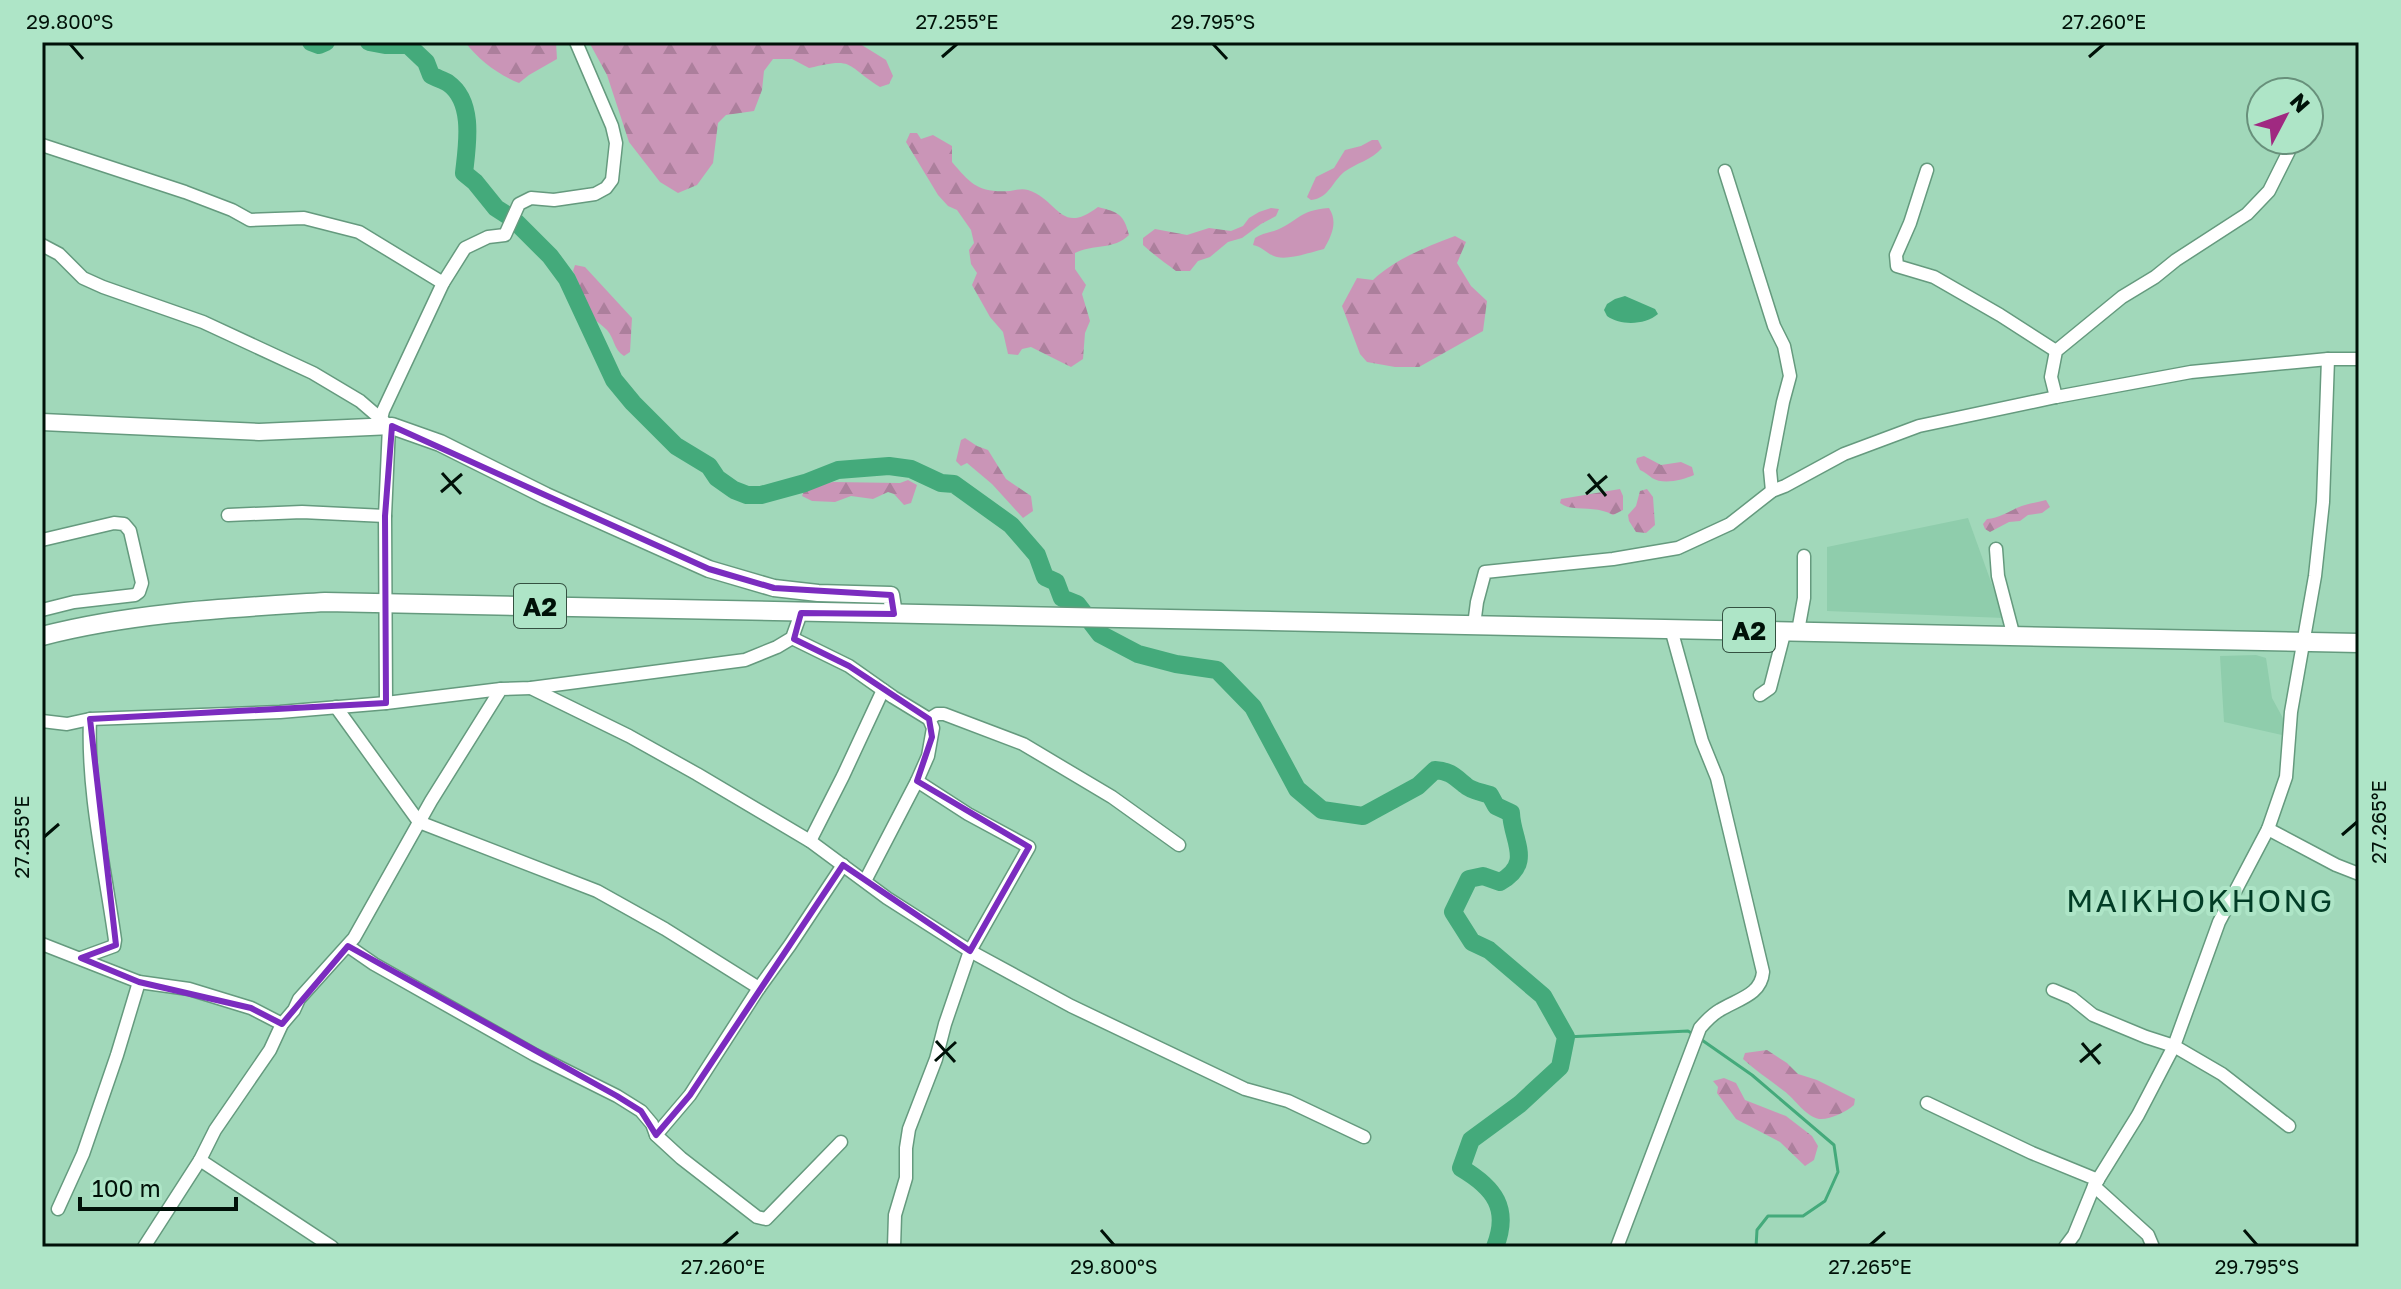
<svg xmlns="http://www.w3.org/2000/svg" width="2401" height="1289" viewBox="0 0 2401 1289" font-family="'Golos Text',sans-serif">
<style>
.built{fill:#8fcdac}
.grass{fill:#ca95b7}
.forest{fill:url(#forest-firs)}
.water{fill:#44aa7b}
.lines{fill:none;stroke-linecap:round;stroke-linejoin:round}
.stream{stroke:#44aa7b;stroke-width:3}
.river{stroke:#44aa7b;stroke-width:18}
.street-casing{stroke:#659a7e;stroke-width:15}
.secondary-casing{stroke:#659a7e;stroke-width:19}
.primary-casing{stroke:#659a7e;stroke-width:21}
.street{stroke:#fff;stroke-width:12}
.secondary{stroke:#fff;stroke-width:16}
.primary{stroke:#fff;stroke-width:18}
.marked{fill:none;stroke:#7b2cbf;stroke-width:6;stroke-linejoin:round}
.ticks{fill:none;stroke:#001108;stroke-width:3}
.labels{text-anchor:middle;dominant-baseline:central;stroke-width:8;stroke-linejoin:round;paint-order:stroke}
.shield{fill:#aee5c7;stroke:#345141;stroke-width:2}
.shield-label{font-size:26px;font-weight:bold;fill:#001108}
.quarter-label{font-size:32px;letter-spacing:2px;fill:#023d26;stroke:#aee5c7}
.neatline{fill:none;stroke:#001108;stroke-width:3}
.ticks-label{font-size:20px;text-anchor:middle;fill:#001108}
</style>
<defs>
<pattern id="forest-firs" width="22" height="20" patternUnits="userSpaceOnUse" patternTransform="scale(2)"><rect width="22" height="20" fill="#ca95b7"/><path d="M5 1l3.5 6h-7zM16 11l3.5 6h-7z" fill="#ac7f9c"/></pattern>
</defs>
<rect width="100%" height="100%" fill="#a1d8ba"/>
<!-- built -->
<g class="built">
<path d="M 1968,518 L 2004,618 L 1827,611 L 1827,547 Z"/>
<path d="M 2256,655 L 2266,658 L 2272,698 L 2284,720 L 2282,735 L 2224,722 L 2220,656 Z"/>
</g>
<!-- grass -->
<g class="grass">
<path d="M 1372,140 L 1378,140 L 1382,148 C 1372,160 1356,163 1344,172 C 1332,182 1329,198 1311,200 L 1307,197 L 1316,177 L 1334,168 L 1345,150 L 1361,146 Z"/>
<path d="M 1329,208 C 1338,222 1332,235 1324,249 C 1311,252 1290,260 1277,257 C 1268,255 1263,247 1253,245 L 1255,238 C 1261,234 1267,233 1274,231 C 1297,223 1298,210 1329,208 Z"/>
</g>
<!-- forest -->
<g class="forest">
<path d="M 465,42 L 556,42 L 557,59 L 529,75 L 519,83 C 497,74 479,60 465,42 Z"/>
<path d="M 589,42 L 857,42 L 886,60 L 893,76 L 889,84 L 880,87 C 844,64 855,57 809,68 L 792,59 L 773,59 L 764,71 L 762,90 L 754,111 L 726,115 L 718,123 L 713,163 L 697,185 L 678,193 L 660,182 L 629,142 L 607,75 Z"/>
<path d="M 910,133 L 917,133 L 921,139 L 933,135 L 952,146 L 952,162 C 971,184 978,193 1010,191 C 1016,190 1022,188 1028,190 C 1059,200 1060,236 1098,207 C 1118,212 1124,214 1129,235 C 1114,250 1093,244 1075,253 L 1075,269 L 1086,285 L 1082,294 L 1090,321 L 1085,333 L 1083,359 L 1071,367 L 1031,347 L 1022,349 L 1018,355 L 1008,354 L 1003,332 L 990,317 L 972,285 L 977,273 L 971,264 L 969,250 L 974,243 L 971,230 L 957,210 L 948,206 L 938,195 L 906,142 Z"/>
<path d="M 1271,208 L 1279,209 L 1276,216 L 1261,224 L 1242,238 L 1228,242 L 1210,257 L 1198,261 L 1190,271 L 1176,271 C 1164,262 1154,255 1143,245 L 1143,238 L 1155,229 L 1187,235 L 1209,228 L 1231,231 L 1243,226 L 1249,218 L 1259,212 Z"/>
<path d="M 1455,236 L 1466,242 L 1457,263 L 1471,286 L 1487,301 L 1483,331 L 1419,367 L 1395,367 L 1367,362 L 1360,354 L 1342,306 L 1357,278 L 1373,280 C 1395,259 1426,247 1455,236 Z"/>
<path d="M 575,265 L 585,267 L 632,318 L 630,352 L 624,356 C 613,349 615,339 607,330 C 599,322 589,318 585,307 C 580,294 580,283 573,271 Z"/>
<path d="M 965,438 L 977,446 L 988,450 L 1006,479 L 1031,496 L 1033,511 L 1023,518 L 992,484 L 967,463 L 961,466 L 956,461 L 961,440 Z"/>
<path d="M 1644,456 L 1661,465 L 1681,462 L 1692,467 L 1694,475 C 1683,480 1663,485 1652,478 C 1648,475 1645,472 1640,470 L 1636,462 L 1637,458 Z"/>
<path d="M 908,480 L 917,485 L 911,503 L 904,505 L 894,494 L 888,492 L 873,499 L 851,496 L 835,502 L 812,501 L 802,496 L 805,489 L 833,482 L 900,483 Z"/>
<path d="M 1620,489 L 1623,496 L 1623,510 L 1613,515 C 1594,504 1572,513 1560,503 L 1561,499 Z"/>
<path d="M 1647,489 L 1653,497 L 1655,525 L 1646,533 L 1636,532 L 1629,521 L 1628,515 L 1636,506 L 1640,491 Z"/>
<path d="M 2046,500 L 2050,507 L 2042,513 L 2028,515 L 2020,521 L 2009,522 L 1990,532 L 1985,529 L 1983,524 L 1987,519 C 2002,518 2011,509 2025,505 C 2032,503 2039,502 2046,500 Z"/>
<path d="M 1767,1050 L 1787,1063 L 1798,1074 L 1817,1080 L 1855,1099 L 1854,1105 C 1846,1112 1830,1120 1819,1119 C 1805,1116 1795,1099 1784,1091 C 1770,1080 1756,1071 1743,1059 L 1745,1053 Z"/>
<path d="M 1724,1078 L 1736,1083 L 1745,1100 L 1786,1116 L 1812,1136 L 1818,1146 L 1814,1160 L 1805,1166 L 1780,1142 L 1736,1119 L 1717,1093 L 1718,1087 L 1713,1081 Z"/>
</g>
<!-- water -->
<path class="water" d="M 1625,296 L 1655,309 L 1658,314 C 1645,325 1621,326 1607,316 L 1604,310 L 1607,304 L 1615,299 Z"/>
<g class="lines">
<!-- stream -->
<g class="stream">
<path d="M 1566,1037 L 1688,1031 L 1693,1034"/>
<path d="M 1699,1038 L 1752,1075 L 1834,1145 L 1838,1172 L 1825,1201 L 1803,1216 L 1768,1216 L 1757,1230 L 1756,1247"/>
</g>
<!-- river -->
<g class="river">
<path d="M 311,42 L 319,45 L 326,42"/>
<path d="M 369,42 L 385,45 L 408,45 L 426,62 L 431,75 C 436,78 443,80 448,83 C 475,102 467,146 464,173 L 475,182 L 496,208 L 513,219 L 550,256 L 567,279 L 614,380 L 633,403 L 676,446 L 709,466 L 717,478 L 734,490 L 747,495 L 761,495 L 805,483 L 838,470 L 889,466 L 911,469 L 941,483 L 954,484 L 1011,525 L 1037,555 L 1045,577 L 1056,582 L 1062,598 L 1077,604 L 1100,634 L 1138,654 L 1176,664 L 1217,670 L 1253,707 L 1297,789 L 1322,810 L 1363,816 L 1418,786 L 1435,770 C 1450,771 1454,776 1465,785 C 1471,791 1482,792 1490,795 L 1496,806 L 1511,813 C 1512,841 1534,863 1500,882 L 1483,876 L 1469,879 L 1453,912 L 1472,942 L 1489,950 L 1543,996 L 1566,1037 L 1560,1067 L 1520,1104 L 1471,1140 L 1461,1168 C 1495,1188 1510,1209 1495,1247"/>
</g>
<!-- street casing -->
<g class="street-casing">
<g id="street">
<path d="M 42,145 L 185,192 L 232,210 L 250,220 L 304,218 L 359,232 L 443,283"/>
<path d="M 1927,170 L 1910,223 L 1896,255 L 1897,266 L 1934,277 L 2000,315 L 2056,351"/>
<path d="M 1725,171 L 1774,326 L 1784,346 L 1790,376 L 1783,402 L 1770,470 L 1772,491"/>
<path d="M 42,245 L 59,254 L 83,278 L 103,287 L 203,322 L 313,373 L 360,401 L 389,426 L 385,516 L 386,703"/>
<path d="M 2056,397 L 2051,377 L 2056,351 L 2122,297 L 2155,277 L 2176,260 L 2247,214 L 2269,191 L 2290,149 L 2298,140"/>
<path d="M 381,419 L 383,411 L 443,283 L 465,248 L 488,237 L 505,235 L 519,204 L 531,198 L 554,200 L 595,194 L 606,188 L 612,180 L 616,143 L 612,126 L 576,42"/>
<path d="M 228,515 L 302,512 L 385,516"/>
<path d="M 42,540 L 114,523 L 124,524 L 130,531 L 142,583 L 139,592 L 135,595 L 74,602 L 42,610"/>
<path d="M 1996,549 L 1998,576 L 2014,637"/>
<path d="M 1474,625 L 1477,602 L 1485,572 L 1613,559 L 1678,548 L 1730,524 L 1772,491 L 1785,486 L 1844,454 L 1919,426 L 2056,397 L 2191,372 L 2328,359 L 2359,359"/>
<path d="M 1798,631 L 1804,598 L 1804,556"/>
<path d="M 792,638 L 849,666 L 893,697 L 929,719 L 933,728 L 928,756 L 917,781 L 865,881"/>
<path d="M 531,688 L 629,736 L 697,774 L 810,841 L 887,898 L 970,951 L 1071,1006 L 1245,1089 L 1288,1101 L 1364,1137"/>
<path d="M 1760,695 L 1770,688 L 1785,630"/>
<path d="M 336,707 L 419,822 L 597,891 L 665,929 L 759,988"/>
<path d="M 929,719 L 937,714 L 944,714 L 1023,744 L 1112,797 L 1179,845"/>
<path d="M 42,721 L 67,724 L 90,719 L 280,712 L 386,703 L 501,689"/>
<path d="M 2268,829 L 2336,865 L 2359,874"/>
<path d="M 810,841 L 843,776 L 883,690"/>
<path d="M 42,944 L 139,982 L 189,989 L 251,1008 L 282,1024"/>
<path d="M 348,946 L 374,964 L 535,1055 L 617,1096 L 641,1111 L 652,1124 L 656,1135 L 681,1158 L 757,1217 L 766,1219 L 841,1142"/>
<path d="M 81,958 L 114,946 L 115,940 C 105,868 87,793 90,719"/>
<path d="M 2053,990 L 2072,998 L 2093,1015 L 2146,1037 L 2174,1046 L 2222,1074 L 2289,1126"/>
<path d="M 1927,1103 L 2032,1153 L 2098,1180"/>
<path d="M 656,1135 L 690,1095 L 759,988 L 790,945 L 843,865"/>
<path d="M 58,1209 L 83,1154 L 117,1055 L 139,982"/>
<path d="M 144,1247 L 200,1160"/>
<path d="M 332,1247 L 200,1160 L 215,1130 L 270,1050 L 282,1024 L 294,1010 L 299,999 L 354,938 L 431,801 L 501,689 L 531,688 L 745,660 L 777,647 L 792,638 L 801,613"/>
<path d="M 894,1247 L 895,1215 L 906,1178 L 906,1148 L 909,1129 L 936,1059 L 945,1024 L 970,951 L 1029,847 L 968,814 L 917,781"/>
<path d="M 1617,1247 L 1700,1028 C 1706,1021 1713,1014 1720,1010 C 1738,999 1761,995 1763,972 L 1717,778 L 1702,741 L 1671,629"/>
<path d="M 2065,1247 L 2074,1235 L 2094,1186"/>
<path d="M 2153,1247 L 2148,1235 L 2094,1186 L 2138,1115 L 2174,1046 L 2219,922 L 2268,829 L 2286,777 L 2291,712 L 2315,576 L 2323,502 L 2328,359"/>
</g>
</g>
<!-- secondary casing -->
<g class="secondary-casing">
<path id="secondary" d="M 42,422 L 259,432 L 392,426 L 440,443 L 546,496 L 709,569 L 774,588 L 818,593 L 891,595 L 894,614"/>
</g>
<!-- primary casing -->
<g class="primary-casing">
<path id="primary" d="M 42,636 C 135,612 230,608 325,602 L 2359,643"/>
</g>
<!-- street -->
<use href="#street" class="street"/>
<!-- secondary -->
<use href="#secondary" class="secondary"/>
<!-- primary -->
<use href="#primary" class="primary"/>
</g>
<!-- marked area -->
<path class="marked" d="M 392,426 L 709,569 L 774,588 L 891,595 L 894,614 L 801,613 L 794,639 L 849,666 L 929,719 L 932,737 L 917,781 L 1029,847 L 970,951 L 843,865 L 690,1095 L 656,1135 L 641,1111 L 617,1096 L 348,946 L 282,1024 L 251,1008 L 139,982 L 81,958 L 116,945 L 90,719 L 386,703 L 385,516 Z"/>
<!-- ticks -->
<path class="ticks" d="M 70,44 L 83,59M 1213,44 L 1227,59M 942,57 L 957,44M 2089,57 L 2104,44M 442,473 L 461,494M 1588,474 L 1606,496M 441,492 L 462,474M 1586,494 L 1607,476M 2342,835 L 2357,822M 44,837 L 59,824M 936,1041 L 955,1062M 2082,1043 L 2100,1064M 935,1061 L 956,1042M 2080,1062 L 2101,1044M 1101,1230 L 1114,1245M 2244,1230 L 2257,1245M 723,1245 L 738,1232M 1870,1245 L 1885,1232"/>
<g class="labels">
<!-- shield labels -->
<g class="shield">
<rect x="514" y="584" width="52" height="44" rx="6"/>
<rect x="1723" y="608" width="52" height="44" rx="6"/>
</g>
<g class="shield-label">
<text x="540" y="606">A2</text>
<text x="1749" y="630">A2</text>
</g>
<!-- quarter labels -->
<g class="quarter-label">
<text x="2200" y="900">MAIKHOKHONG</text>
</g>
</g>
<!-- border -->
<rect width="2401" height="1289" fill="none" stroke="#aee5c7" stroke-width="88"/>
<!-- north arrow -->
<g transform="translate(2285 116) rotate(49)"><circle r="38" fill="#aee5c7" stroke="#68907b" stroke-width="2"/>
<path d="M0-6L14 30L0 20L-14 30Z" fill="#a02981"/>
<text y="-12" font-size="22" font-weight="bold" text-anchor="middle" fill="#001108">N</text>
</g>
<!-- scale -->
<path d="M80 1197v12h156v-12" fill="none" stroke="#001108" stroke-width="4"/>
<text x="92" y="1197" font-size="24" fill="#001108" stroke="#aee5c7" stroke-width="6" paint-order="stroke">100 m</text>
<rect x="44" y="44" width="2313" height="1201" class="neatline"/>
<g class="ticks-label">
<text x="70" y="29">29.800°S</text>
<text x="957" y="29">27.255°E</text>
<text x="1213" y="29">29.795°S</text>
<text x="2104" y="29">27.260°E</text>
<text transform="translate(2379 822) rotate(-90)" y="7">27.265°E</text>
<text transform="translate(22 837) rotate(-90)" y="7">27.255°E</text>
<text x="723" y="1274">27.260°E</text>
<text x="1114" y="1274">29.800°S</text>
<text x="1870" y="1274">27.265°E</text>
<text x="2257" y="1274">29.795°S</text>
</g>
</svg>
